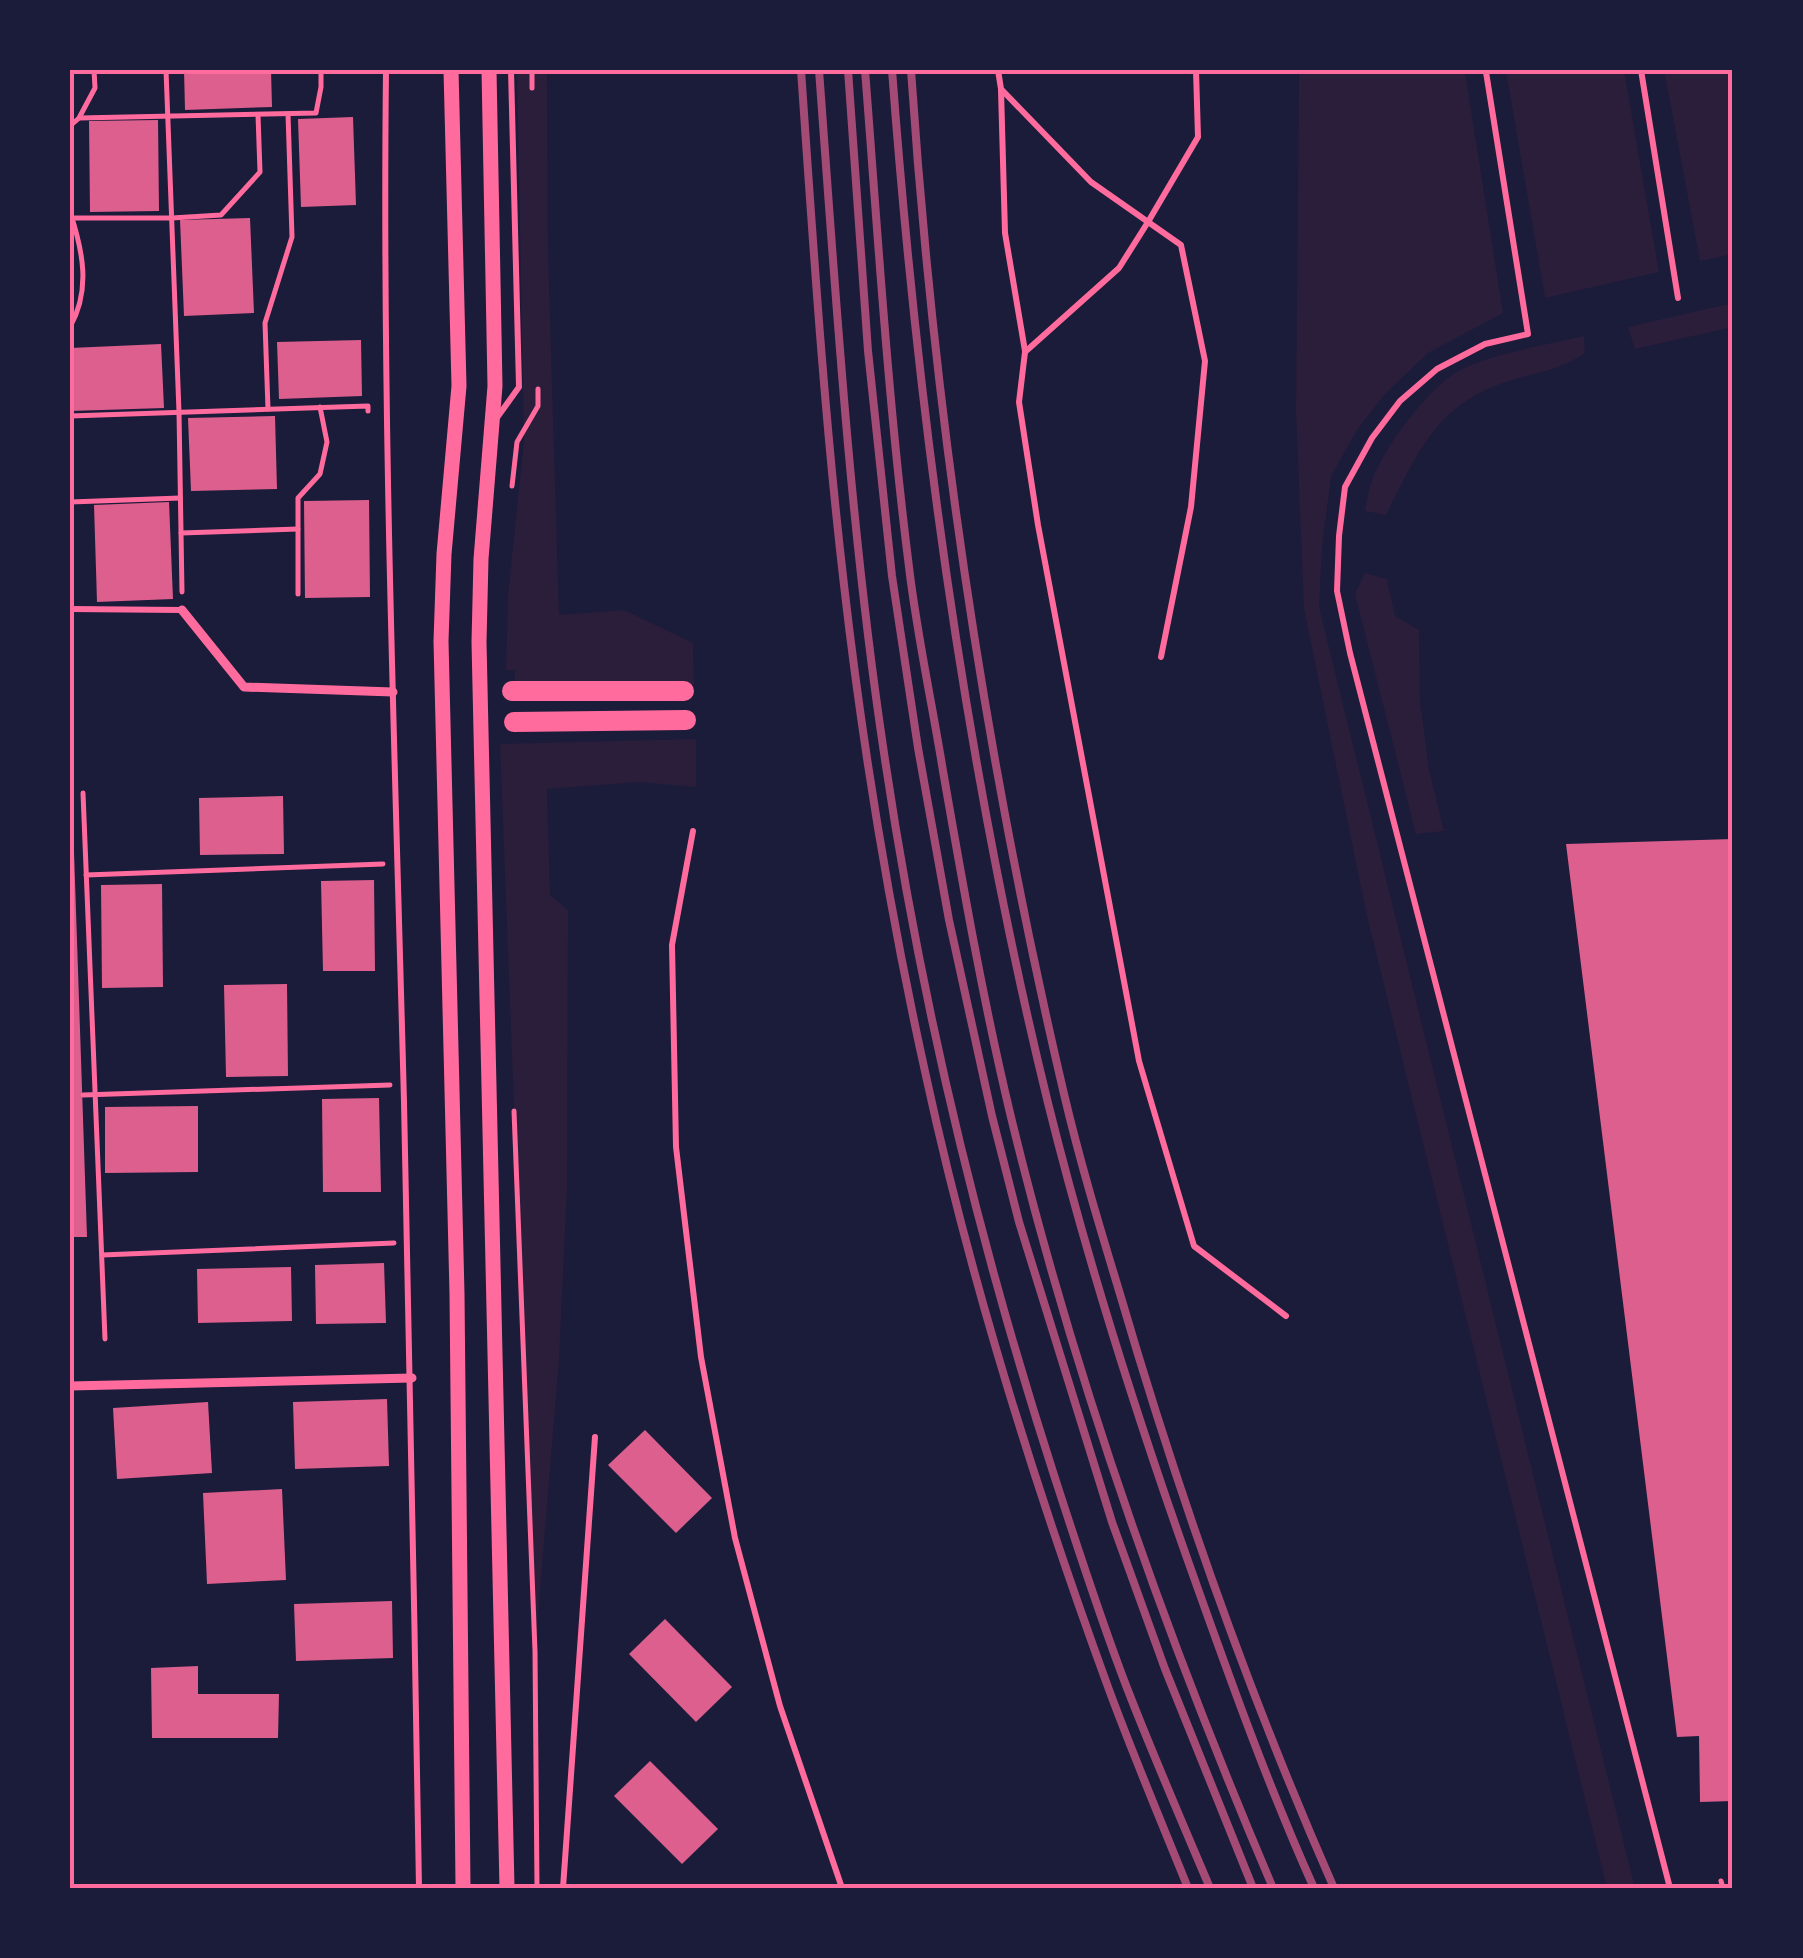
<svg xmlns="http://www.w3.org/2000/svg" width="1803" height="1958" viewBox="0 0 1803 1958" font-family="Manrope,sans-serif">
<style>
.green{fill:#2a1e3b}
.building{fill:#dd5f8e}
.lines{fill:none;stroke-linecap:round;stroke-linejoin:round}
.path{stroke:#ff6b9d;stroke-width:5}
.service{stroke:#ff6b9d;stroke-width:6}
.pedestrian{stroke:#ff6b9d;stroke-width:9}
.tertiary{stroke:#ff6b9d;stroke-width:15}
.primary{stroke:#ff6b9d;stroke-width:20}
.rail{stroke:#a44b75;stroke-width:8}
.neatline{fill:none;stroke:#ff6b9d;stroke-width:4}
</style>
<rect width="100%" height="100%" fill="#1b1b3a"/>
<!-- green -->
<g class="green">
<path d="M 517,70 L 547,70 L 548,252 L 559,615 L 624,610 L 693,643 L 694,685 L 514,688 L 515,670 L 506,670 L 508,595 L 524,442 Z"/>
<path d="M 1299,70 L 1349,70 L 1350,74 L 1465,72 L 1503,313 L 1428,353 L 1385,394 L 1357,430 L 1331,476 L 1322,547 L 1319,607 L 1635,1888 L 1607,1888 L 1367,916 L 1304,609 L 1296,412 Z"/>
<path d="M 1624,70 L 1659,272 L 1545,298 L 1506,71 Z"/>
<path d="M 1664,70 L 1733,70 L 1733,254 L 1700,261 Z"/>
<path d="M 1733,303 L 1733,327 L 1635,349 L 1628,327 Z"/>
<path d="M 1584,336 L 1585,353 C 1562,370 1533,373 1506,382 C 1435,405 1417,455 1386,515 L 1365,511 C 1367,502 1368,490 1372,481 C 1384,447 1431,383 1464,368 C 1501,352 1544,345 1584,336 Z"/>
<path d="M 1365,573 L 1387,579 L 1395,616 L 1419,630 L 1420,701 L 1429,770 L 1444,831 L 1416,834 L 1355,594 Z"/>
<path d="M 696,739 L 696,787 L 639,782 L 547,789 L 550,895 L 568,910 L 567,1187 L 559,1360 L 535,1651 L 500,744 Z"/>
</g>
<!-- building -->
<g class="building">
<path d="M 184,70 L 271,70 L 272,107 L 185,110 Z"/>
<path d="M 353,117 L 356,205 L 301,207 L 298,119 Z"/>
<path d="M 158,120 L 159,211 L 90,212 L 89,121 Z"/>
<path d="M 250,218 L 254,313 L 184,316 L 180,220 Z"/>
<path d="M 361,340 L 362,396 L 279,399 L 277,342 Z"/>
<path d="M 161,344 L 164,408 L 70,411 L 70,348 Z"/>
<path d="M 275,416 L 277,489 L 191,491 L 188,418 Z"/>
<path d="M 369,500 L 370,597 L 305,598 L 304,501 Z"/>
<path d="M 169,502 L 173,599 L 97,602 L 94,505 Z"/>
<path d="M 283,796 L 284,854 L 200,855 L 199,798 Z"/>
<path d="M 70,822 L 73,822 L 87,1237 L 70,1237 Z"/>
<path d="M 1733,839 L 1733,1801 L 1700,1802 L 1699,1736 L 1677,1737 L 1566,844 Z"/>
<path d="M 374,880 L 375,971 L 323,971 L 321,881 Z"/>
<path d="M 162,884 L 163,987 L 102,988 L 101,885 Z"/>
<path d="M 287,984 L 288,1076 L 226,1077 L 224,985 Z"/>
<path d="M 379,1098 L 381,1192 L 323,1192 L 322,1099 Z"/>
<path d="M 198,1106 L 198,1172 L 105,1173 L 105,1107 Z"/>
<path d="M 384,1263 L 386,1323 L 316,1324 L 315,1265 Z"/>
<path d="M 291,1267 L 292,1321 L 198,1323 L 197,1269 Z"/>
<path d="M 387,1399 L 389,1466 L 295,1469 L 293,1402 Z"/>
<path d="M 208,1402 L 212,1473 L 117,1479 L 113,1408 Z"/>
<path d="M 645,1430 L 712,1498 L 676,1533 L 608,1465 Z"/>
<path d="M 282,1489 L 286,1580 L 207,1584 L 203,1493 Z"/>
<path d="M 392,1601 L 393,1658 L 296,1661 L 294,1604 Z"/>
<path d="M 665,1619 L 732,1687 L 696,1722 L 629,1654 Z"/>
<path d="M 198,1666 L 198,1694 L 279,1694 L 278,1738 L 152,1738 L 151,1668 Z"/>
<path d="M 650,1761 L 718,1829 L 682,1864 L 614,1796 Z"/>
</g>
<g class="lines">
<!-- path -->
<g class="path">
<path d="M 166,70 L 179,412 L 182,592"/>
<path d="M 532,70 L 532,88"/>
<path d="M 79,118 L 316,113 L 321,87 L 321,70"/>
<path d="M 70,126 L 79,118 L 95,88 L 94,70"/>
<path d="M 70,212 C 83,251 91,290 70,327"/>
<path d="M 72,218 L 172,218 L 221,215 L 260,172 L 258,115"/>
<path d="M 268,409 L 265,323 L 292,237 L 288,114"/>
<path d="M 70,416 L 368,406 L 368,411"/>
<path d="M 512,486 L 517,442 L 538,406 L 538,389"/>
<path d="M 70,502 L 180,498"/>
<path d="M 181,533 L 298,529"/>
<path d="M 298,594 L 298,498 L 320,474 L 327,442 L 320,407"/>
<path d="M 83,793 L 105,1339"/>
<path d="M 86,875 L 383,864"/>
<path d="M 83,1095 L 390,1085"/>
<path d="M 514,1111 L 535,1651 L 537,1888"/>
<path d="M 102,1255 L 394,1243"/>
<path d="M 1721,1881 L 1723,1888"/>
</g>
<!-- service -->
<g class="service">
<path d="M 386,70 C 382,414 395,758 404,1102 C 411,1364 414,1626 419,1888"/>
<path d="M 998,70 L 1001,89 L 1091,182 L 1181,245 L 1205,361 L 1191,507 L 1161,657"/>
<path d="M 1196,70 L 1198,137 L 1148,222 L 1119,268 L 1025,352 L 1019,402 L 1038,525 L 1139,1061 L 1194,1246 L 1286,1316"/>
<path d="M 1641,70 L 1678,298"/>
<path d="M 1486,72 L 1528,334 L 1485,344 L 1437,369 L 1400,401 L 1372,438 L 1345,487 L 1339,536 L 1337,591 L 1350,653 L 1670,1888"/>
<path d="M 1001,90 L 1005,233 L 1025,351"/>
<path d="M 496,419 L 519,387 L 511,70"/>
<path d="M 70,609 L 182,610"/>
<path d="M 693,831 L 672,945 L 676,1147 L 701,1357 L 735,1538 L 780,1706 L 842,1888"/>
<path d="M 563,1888 L 595,1437"/>
</g>
<!-- pedestrian -->
<g class="pedestrian">
<path d="M 182,610 L 244,687 L 393,692"/>
<path d="M 70,1386 L 412,1378"/>
</g>
<!-- tertiary -->
<g class="tertiary">
<path d="M 451,70 L 459,386 L 444,554 L 441,641 L 457,1294 L 463,1888"/>
<path d="M 489,70 L 495,386 L 481,559 L 479,642 L 507,1888"/>
</g>
<!-- primary -->
<g class="primary">
<path d="M 512,691 L 684,691"/>
<path d="M 514,722 L 686,720"/>
</g>
<!-- rail -->
<g class="rail">
<path d="M 801,70 C 813,242 824,414 844,585 C 863,750 890,914 926,1076 C 971,1284 1035,1487 1108,1687 C 1133,1755 1161,1821 1188,1888"/>
<path d="M 819,70 C 836,298 850,527 884,753 C 920,998 978,1240 1054,1475 C 1077,1546 1100,1618 1127,1688 C 1153,1755 1182,1822 1210,1888"/>
<path d="M 848,70 L 868,351 L 892,576 L 918,748 L 949,920 L 992,1116 L 1019,1222 L 1112,1522 L 1165,1669 L 1253,1888"/>
<path d="M 865,70 C 878,236 888,402 909,567 C 917,635 932,703 943,771 C 963,886 983,1000 1010,1113 C 1074,1378 1166,1637 1273,1888"/>
<path d="M 892,70 C 918,417 965,765 1048,1103 C 1089,1268 1141,1430 1198,1589 C 1234,1690 1270,1790 1314,1888"/>
<path d="M 911,70 C 934,415 985,758 1064,1094 C 1080,1162 1100,1228 1120,1294 C 1179,1496 1249,1695 1334,1888"/>
</g>
</g>
<!-- border -->
<rect width="1803" height="1958" fill="none" stroke="#1b1b3a" stroke-width="145"/>
<rect x="72" y="72" width="1658" height="1814" class="neatline"/>
</svg>
